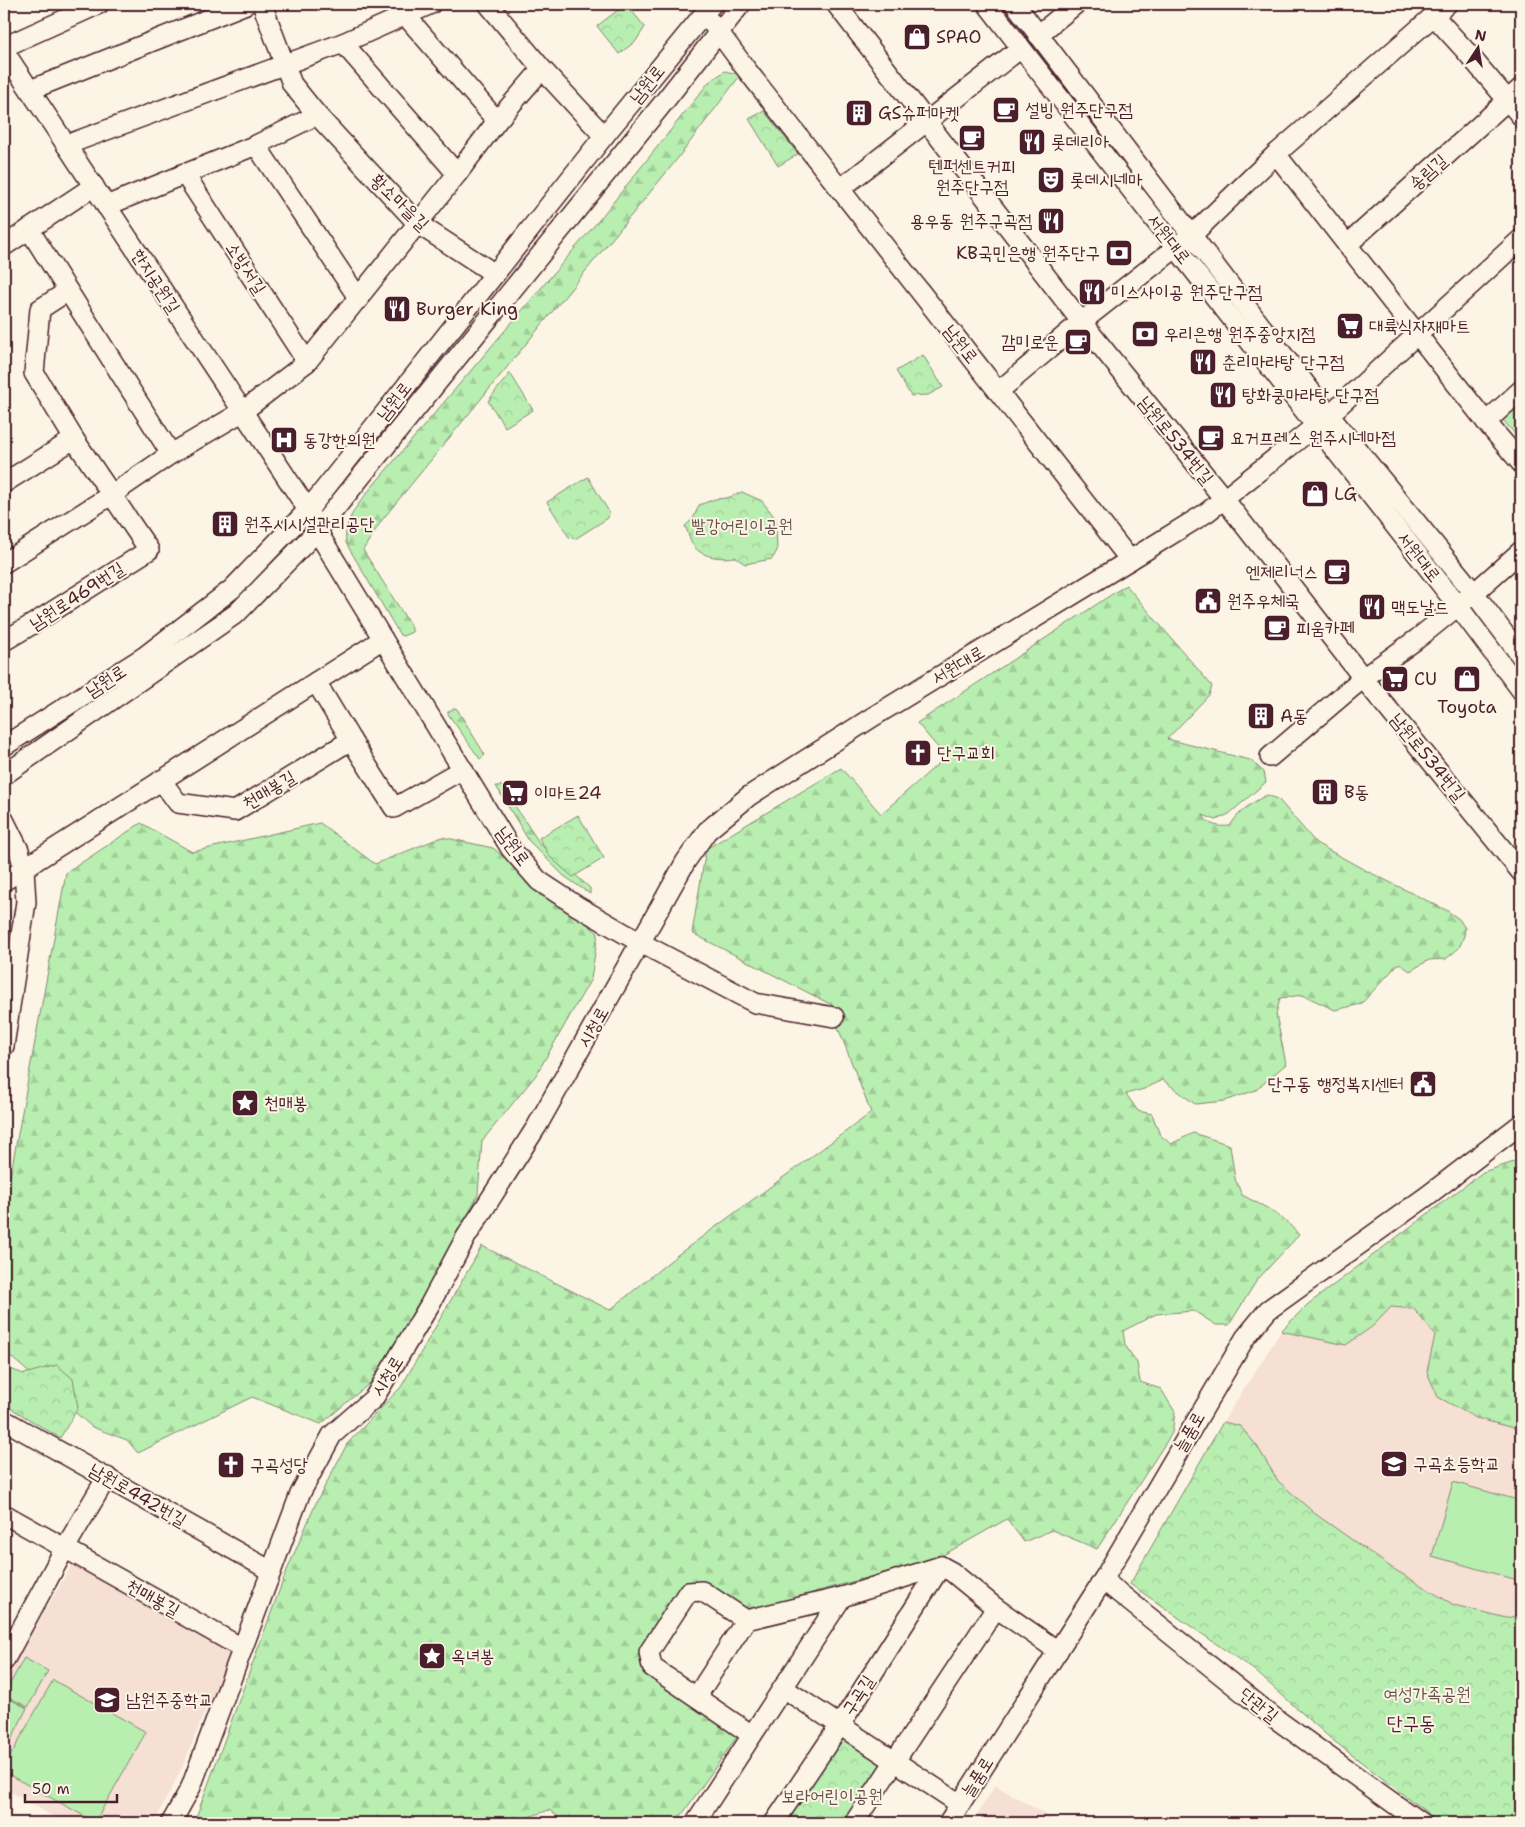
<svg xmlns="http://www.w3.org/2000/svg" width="1525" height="1827" viewBox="0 0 1525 1827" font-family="'Shantell Sans','Poor Story',sans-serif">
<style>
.built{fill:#f6dfd3}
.green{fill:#b8efb1;stroke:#81876e}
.forest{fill:url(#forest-firs);stroke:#81876e}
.park{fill:url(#park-crowns);stroke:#81876e}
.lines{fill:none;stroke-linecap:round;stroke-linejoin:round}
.minor-casing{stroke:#4a1f2b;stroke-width:22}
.minor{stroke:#fcf5e5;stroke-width:19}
.labels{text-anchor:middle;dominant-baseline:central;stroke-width:4;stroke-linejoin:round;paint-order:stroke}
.poi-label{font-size:18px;fill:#4a1f2b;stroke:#fcf5e5;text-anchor:start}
.street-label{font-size:18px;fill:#4a1f2b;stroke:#fcf5e5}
.park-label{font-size:18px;fill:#66534c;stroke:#fcf5e5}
.quarter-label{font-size:20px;fill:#4a1f2b;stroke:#fcf5e5}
</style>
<defs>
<pattern id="forest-firs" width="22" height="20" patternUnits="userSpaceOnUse" patternTransform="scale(1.25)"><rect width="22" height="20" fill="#b8efb1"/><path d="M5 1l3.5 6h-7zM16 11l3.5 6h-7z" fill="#a0cc98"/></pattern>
<pattern id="park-crowns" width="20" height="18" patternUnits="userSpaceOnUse" patternTransform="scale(1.25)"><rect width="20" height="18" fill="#b8efb1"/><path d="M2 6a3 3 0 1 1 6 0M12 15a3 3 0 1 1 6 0" fill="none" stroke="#a0cc98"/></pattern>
</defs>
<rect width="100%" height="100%" fill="#fcf5e5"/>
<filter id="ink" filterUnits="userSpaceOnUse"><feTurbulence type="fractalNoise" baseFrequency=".02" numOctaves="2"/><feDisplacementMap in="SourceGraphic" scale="10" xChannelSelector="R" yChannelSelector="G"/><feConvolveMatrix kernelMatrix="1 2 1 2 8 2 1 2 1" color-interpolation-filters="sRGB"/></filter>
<g filter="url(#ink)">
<!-- built -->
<g class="built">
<path d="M 1391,1307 L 1414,1309 L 1435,1335 L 1427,1372 L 1476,1418 L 1521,1430 L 1521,1615 L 1506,1618 L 1454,1605 L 1391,1568 L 1314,1513 L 1278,1481 L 1257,1446 L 1240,1426 L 1223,1422 L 1281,1331 L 1346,1345 L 1373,1326 Z"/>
<path d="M 74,1561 L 226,1649 L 231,1657 L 202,1718 L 183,1766 L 154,1823 L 64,1823 L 4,1788 L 4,1682 Z"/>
<path d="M 995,1785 L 1060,1823 L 973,1823 Z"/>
</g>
<!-- green -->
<g class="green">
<path d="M 1453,1482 L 1521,1501 L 1521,1581 L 1432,1556 Z"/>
<path d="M 24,1658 L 48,1671 L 28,1707 L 4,1695 Z"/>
<path d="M 53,1680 L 146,1732 L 95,1822 L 4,1772 L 4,1767 Z"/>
<path d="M 4,1696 L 27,1708 L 4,1754 Z"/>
</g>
<!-- forest -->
<g class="forest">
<path d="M 725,71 L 742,75 L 840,193 L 835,200 L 786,133 L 739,77 L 674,163 L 382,520 L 363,550 L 412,628 L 412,632 L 403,636 L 400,635 L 346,543 C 343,520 358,505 371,488 L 599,220 L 709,82 Z"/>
<path d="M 1126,585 L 1212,686 L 1209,695 L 1167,739 L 1250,760 L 1264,772 L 1266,782 L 1229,814 L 1216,820 L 1203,815 C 1208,826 1219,827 1230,826 C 1239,811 1251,803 1267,795 L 1278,799 L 1316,843 L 1361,868 L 1446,910 L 1459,919 L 1465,928 L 1464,936 L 1459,948 L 1446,959 L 1429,960 L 1410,971 L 1399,963 L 1361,1004 L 1335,1010 L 1303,995 L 1280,998 L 1276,1014 L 1286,1064 L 1256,1090 L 1225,1101 L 1195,1104 L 1163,1080 L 1144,1089 L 1126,1094 L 1138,1111 L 1152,1114 L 1160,1135 L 1171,1144 L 1193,1133 L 1230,1145 L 1235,1179 L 1242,1195 L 1267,1208 L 1288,1223 L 1299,1235 L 1257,1280 L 1229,1325 L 1216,1325 L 1194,1311 L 1156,1314 L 1123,1331 L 1125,1345 L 1137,1363 L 1140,1382 L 1161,1389 L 1175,1412 L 1172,1433 L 1097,1549 L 1052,1530 L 1024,1542 L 1007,1519 L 938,1558 L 750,1610 L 702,1582 L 668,1615 L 651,1672 L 741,1731 L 676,1823 L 566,1823 L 549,1810 L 526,1818 L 522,1823 L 194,1823 L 285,1575 L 316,1503 L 347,1444 L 401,1387 L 482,1246 L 610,1310 L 676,1256 L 871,1113 L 834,1017 L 832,1005 L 692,933 L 706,849 L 841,768 L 881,814 L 946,757 L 917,723 Z"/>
<path d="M 455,708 L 457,709 L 485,755 L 480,759 L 448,714 L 448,712 Z"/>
<path d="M 496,786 L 502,786 L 540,844 L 590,888 L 590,894 L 564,876 L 529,841 Z"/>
<path d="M 141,823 L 192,852 L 320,823 L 375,864 L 442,837 L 493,848 L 598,933 L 591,979 L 536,1075 L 482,1141 L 478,1194 L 461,1233 L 377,1377 L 321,1424 L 252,1397 L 138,1453 L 127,1440 L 92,1427 L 4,1351 L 4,1210 L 66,873 Z"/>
<path d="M 1514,1162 L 1521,1172 L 1521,1430 L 1476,1418 L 1438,1397 L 1427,1372 L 1435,1335 L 1414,1309 L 1391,1307 L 1373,1326 L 1346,1345 L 1281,1331 L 1307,1305 L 1483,1172 Z"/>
</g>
<!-- park -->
<g class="park">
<path d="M 626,4 L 645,27 L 636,41 L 619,54 L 597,26 Z"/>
<path d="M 764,111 L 798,154 L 778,166 L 749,119 Z"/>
<path d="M 923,355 L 943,387 L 928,395 L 911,396 L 896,371 Z"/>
<path d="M 510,373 L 533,410 L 505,427 L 488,401 Z"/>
<path d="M 1521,404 L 1521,441 L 1503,420 Z"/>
<path d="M 588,477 L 609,512 L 608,518 L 575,539 L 569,537 L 547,502 Z"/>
<path d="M 742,492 L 762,501 L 776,519 L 777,551 L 772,559 L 745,564 L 735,557 C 722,559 701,558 693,545 C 690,540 688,532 685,526 L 693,519 L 699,505 L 715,499 L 727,498 Z"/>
<path d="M 578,815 L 604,858 L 573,877 L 550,857 L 539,838 Z"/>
<path d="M 57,1365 L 73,1379 L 78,1408 L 60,1438 L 4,1404 L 4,1367 L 24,1374 Z"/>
<path d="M 1223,1422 L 1240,1426 L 1257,1446 L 1278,1481 L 1314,1513 L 1392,1568 L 1454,1605 L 1506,1618 L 1521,1615 L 1521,1823 L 1435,1823 L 1426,1812 L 1330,1738 L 1254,1670 L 1130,1584 Z"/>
<path d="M 840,1736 L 885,1758 L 847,1823 L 802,1823 L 786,1814 Z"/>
</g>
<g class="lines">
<!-- minor casing -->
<g class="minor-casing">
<g id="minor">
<path d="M 262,4 L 292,84 L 317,115 L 418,224 L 495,274"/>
<path d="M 488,4 L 542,69 L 604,136"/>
<path d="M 836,4 L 1076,315 L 1224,499 L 1363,678 L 1521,872"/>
<path d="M 987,4 L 1188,263 L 1458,606 L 1521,690"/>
<path d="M 1015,4 L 1329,415 L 1474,593 L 1521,656"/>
<path d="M 1433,15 L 1464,49 L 1521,116"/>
<path d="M 406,16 L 497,121"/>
<path d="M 712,23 L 746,69 L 1130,560"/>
<path d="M 1038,35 L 1076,4"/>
<path d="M 343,43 L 457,174"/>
<path d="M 4,47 L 99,4"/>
<path d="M 4,51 L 308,510 L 317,531 L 511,849 L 539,881 L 577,906 L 641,943 L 755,1003 L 834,1017"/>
<path d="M 30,90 L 246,4"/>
<path d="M 66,145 L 343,43 L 431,4"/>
<path d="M 256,145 L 359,299"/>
<path d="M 1276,154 L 1486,422 L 1521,463"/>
<path d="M 184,173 L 307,362"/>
<path d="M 840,189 L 1021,48"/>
<path d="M 106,206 L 256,145 L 317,115"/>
<path d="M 29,229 L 171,454"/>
<path d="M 1347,245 L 1521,88"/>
<path d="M 4,246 L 94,186"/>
<path d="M 999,391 L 1075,327 L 1192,235 L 1276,154 L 1447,4"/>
<path d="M 1486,422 L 1521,390"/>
<path d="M 4,483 L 74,439"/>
<path d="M 4,563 L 111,495 L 171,454 L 242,412 L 307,362 L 457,174 L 497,121 L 542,69"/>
<path d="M 4,641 L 31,625 L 149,550 L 74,439 L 34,373 L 40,309 L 68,291"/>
<path d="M 351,740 L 394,808 L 463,769"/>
<path d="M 4,746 L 145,656 L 232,589 L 308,510 L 604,136 L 712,4"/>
<path d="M 1270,757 L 1363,678 L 1417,639 L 1474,593 L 1521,551"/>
<path d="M 4,775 L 237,613 L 317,531 L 664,102 L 741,4"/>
<path d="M 161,780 L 178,803 L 235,811 L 351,740 L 316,682"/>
<path d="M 4,820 L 19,850 L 24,869 L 26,902 L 4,1046"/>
<path d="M 4,881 L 383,639"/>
<path d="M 4,1420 L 271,1571"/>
<path d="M 4,1514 L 242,1648"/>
<path d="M 1103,1580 L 1276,1719 L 1421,1823"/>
<path d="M 746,1620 L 702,1591 L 688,1592 L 649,1652 L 652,1667 L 752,1735"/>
<path d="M 4,1661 L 65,1548 L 107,1477"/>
<path d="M 783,1688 L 960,1804"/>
<path d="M 697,1696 L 746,1620 L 842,1597 L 941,1566 L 952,1572 L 996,1608 L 1058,1651"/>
<path d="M 171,1823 L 191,1787 L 300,1494 L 332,1435 L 374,1398 L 429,1306 L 466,1237 L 537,1126 L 686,861 L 707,831 L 749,796 L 871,718 L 1130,560 L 1206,513 L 1224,499 L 1329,415 L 1521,239"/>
<path d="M 695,1823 L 842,1597"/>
<path d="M 774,1823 L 840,1725 L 941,1566"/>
<path d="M 854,1823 L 996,1608"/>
<path d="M 948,1823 L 1103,1580 L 1245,1338 L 1268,1310 L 1427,1196 L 1521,1124"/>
</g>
</g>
<!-- minor -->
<use href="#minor" class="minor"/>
</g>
</g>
<!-- icons -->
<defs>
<g id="shop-square" transform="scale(1.4375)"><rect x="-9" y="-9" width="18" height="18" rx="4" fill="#4a1f2b" stroke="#fcf5e5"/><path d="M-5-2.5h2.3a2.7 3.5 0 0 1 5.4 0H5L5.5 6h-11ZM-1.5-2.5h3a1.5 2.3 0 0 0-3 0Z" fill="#fff"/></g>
<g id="cafe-square" transform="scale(1.4375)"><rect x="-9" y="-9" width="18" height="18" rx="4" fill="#4a1f2b" stroke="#fcf5e5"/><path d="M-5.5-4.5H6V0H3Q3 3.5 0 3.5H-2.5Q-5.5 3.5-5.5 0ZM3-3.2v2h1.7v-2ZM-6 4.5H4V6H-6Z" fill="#fff"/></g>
<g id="building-square" transform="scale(1.4375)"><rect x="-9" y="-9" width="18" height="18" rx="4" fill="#4a1f2b" stroke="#fcf5e5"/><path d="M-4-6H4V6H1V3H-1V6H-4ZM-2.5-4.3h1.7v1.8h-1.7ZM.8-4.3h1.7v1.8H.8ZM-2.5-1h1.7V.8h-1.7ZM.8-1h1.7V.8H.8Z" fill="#fff"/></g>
<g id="restaurant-square" transform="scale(1.4375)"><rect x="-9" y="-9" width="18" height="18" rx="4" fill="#4a1f2b" stroke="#fcf5e5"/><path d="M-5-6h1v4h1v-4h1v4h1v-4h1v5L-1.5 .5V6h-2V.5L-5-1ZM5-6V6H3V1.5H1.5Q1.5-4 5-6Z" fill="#fff"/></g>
<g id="theatre-square" transform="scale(1.4375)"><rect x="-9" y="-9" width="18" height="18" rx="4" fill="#4a1f2b" stroke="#fcf5e5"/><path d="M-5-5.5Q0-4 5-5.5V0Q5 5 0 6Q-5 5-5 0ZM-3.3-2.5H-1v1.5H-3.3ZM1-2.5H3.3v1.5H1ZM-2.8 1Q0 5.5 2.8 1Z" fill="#fff"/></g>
<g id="bank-square" transform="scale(1.4375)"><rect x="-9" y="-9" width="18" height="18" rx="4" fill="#4a1f2b" stroke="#fcf5e5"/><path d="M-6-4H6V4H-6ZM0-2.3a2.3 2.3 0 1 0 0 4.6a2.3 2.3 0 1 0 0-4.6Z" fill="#fff"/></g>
<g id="supermarket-square" transform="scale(1.4375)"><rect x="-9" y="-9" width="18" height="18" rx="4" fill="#4a1f2b" stroke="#fcf5e5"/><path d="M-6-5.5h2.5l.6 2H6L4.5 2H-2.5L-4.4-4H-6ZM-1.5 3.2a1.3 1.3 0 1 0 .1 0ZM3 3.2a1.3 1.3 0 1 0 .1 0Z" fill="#fff"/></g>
<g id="hospital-square" transform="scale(1.4375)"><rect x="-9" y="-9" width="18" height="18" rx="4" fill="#4a1f2b" stroke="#fcf5e5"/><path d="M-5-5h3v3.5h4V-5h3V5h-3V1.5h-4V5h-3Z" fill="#fff"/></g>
<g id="civic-square" transform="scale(1.4375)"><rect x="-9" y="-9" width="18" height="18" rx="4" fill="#4a1f2b" stroke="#fcf5e5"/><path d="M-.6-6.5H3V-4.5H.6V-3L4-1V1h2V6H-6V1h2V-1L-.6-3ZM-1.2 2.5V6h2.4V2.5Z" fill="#fff"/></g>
<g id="church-square" transform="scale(1.4375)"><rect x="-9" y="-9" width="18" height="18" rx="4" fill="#4a1f2b" stroke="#fcf5e5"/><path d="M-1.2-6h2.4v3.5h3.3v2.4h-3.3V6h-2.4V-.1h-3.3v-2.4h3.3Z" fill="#fff"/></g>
<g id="sight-square" transform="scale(1.4375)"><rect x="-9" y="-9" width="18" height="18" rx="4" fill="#4a1f2b" stroke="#fcf5e5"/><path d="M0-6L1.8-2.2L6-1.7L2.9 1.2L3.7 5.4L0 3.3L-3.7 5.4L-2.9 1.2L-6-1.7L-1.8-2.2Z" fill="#fff"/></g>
<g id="school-square" transform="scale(1.4375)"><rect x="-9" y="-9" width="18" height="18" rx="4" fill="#4a1f2b" stroke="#fcf5e5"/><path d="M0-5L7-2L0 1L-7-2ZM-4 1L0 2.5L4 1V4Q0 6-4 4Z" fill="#fff"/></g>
</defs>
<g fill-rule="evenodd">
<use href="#shop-square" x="917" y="37"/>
<use href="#cafe-square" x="1006" y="110"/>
<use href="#building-square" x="859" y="113"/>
<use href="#cafe-square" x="972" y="138"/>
<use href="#restaurant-square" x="1032" y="142"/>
<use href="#theatre-square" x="1051" y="180"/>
<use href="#restaurant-square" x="1051" y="221"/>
<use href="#bank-square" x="1119" y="253"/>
<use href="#restaurant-square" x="1092" y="292"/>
<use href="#restaurant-square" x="397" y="309"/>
<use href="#supermarket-square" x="1350" y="326"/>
<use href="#bank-square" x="1145" y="334"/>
<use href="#cafe-square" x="1078" y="342"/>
<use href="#restaurant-square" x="1203" y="362"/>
<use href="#restaurant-square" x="1223" y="395"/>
<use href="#cafe-square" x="1211" y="438"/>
<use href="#hospital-square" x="284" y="440"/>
<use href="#shop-square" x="1315" y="494"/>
<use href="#building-square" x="225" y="524"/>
<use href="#cafe-square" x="1337" y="572"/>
<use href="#civic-square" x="1208" y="601"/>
<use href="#restaurant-square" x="1372" y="607"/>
<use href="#cafe-square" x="1277" y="628"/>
<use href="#supermarket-square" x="1395" y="679"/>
<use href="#shop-square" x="1467" y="679"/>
<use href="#building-square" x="1261" y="716"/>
<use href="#church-square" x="918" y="753"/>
<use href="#building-square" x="1325" y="792"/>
<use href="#supermarket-square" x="515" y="793"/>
<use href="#civic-square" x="1423" y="1084"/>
<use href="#sight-square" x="245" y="1103"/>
<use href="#school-square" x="1394" y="1464"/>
<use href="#church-square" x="231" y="1465"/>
<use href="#sight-square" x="432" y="1656"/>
<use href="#school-square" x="107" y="1700"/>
</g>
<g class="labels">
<!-- poi labels -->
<g class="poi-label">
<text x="936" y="37">SPAO</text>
<text x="1025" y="110">설빙 원주단구점</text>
<text x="878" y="113">GS슈퍼마켓</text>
<text x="1051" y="142">롯데리아</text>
<text x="972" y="166" text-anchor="middle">텐퍼센트커피<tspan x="972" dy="21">원주단구점</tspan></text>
<text x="1070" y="180">롯데시네마</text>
<text x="1032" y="221" text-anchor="end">용우동 원주구곡점</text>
<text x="1100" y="253" text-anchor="end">KB국민은행 원주단구</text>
<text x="1111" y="292">미스사이공 원주단구점</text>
<text x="416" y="309">Burger King</text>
<text x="1369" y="326">대륙식자재마트</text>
<text x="1164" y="334">우리은행 원주중앙지점</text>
<text x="1059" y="342" text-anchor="end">감미로운</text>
<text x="1222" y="362">춘리마라탕 단구점</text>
<text x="1242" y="395">탕화쿵마라탕 단구점</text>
<text x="1230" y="438">요거프레스 원주시네마점</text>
<text x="303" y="440">동강한의원</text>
<text x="1334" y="494">LG</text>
<text x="244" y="524">원주시시설관리공단</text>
<text x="1318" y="572" text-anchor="end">엔제리너스</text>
<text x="1227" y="601">원주우체국</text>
<text x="1391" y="607">맥도날드</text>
<text x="1296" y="628">피움카페</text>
<text x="1414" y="679">CU</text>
<text x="1467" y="707" text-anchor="middle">Toyota</text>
<text x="1280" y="716">A동</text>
<text x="937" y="753">단구교회</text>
<text x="1344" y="792">B동</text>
<text x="534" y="793">이마트24</text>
<text x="1404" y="1084" text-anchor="end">단구동 행정복지센터</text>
<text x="264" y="1103">천매봉</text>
<text x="1413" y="1464">구곡초등학교</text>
<text x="250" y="1465">구곡성당</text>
<text x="451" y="1656">옥녀봉</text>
<text x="126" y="1700">남원주중학교</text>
</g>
<!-- street labels -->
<g class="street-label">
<text transform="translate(647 84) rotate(-51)">남원로</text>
<text transform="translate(1428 172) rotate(-42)">송림길</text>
<text transform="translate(400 202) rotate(44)">황소마을길</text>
<text transform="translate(1169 239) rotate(52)">서원대로</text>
<text transform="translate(246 268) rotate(57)">소방서길</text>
<text transform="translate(156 281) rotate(57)">한지공원길</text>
<text transform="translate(961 344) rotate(52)">남원로</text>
<text transform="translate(394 401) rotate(-52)">남원로</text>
<text transform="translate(1176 440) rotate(51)">남원로534번길</text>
<text transform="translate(1419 557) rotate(52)">서원대로</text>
<text transform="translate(77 596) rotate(-33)">남원로469번길</text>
<text transform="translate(958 665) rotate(-31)">서원대로</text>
<text transform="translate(106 681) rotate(-33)">남원로</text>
<text transform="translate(1428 757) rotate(51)">남원로534번길</text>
<text transform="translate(269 790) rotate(-31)">천매봉길</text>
<text transform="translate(513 846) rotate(54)">남원로</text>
<text transform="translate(593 1027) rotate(-60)">시청로</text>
<text transform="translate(387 1376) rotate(-58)">시청로</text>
<text transform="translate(1189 1432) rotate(-60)">늘품로</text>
<text transform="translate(138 1495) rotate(30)">남원로442번길</text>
<text transform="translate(153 1598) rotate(29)">천매봉길</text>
<text transform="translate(858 1695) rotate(-57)">구곡길</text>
<text transform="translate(1259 1705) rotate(38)">단관길</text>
<text transform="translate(977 1777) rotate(-58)">늘품로</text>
</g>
<!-- park labels -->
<g class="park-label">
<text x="742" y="526">빨강어린이공원</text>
<text x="1427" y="1694">여성가족공원</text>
<text x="832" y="1796">보라어린이공원</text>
</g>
<!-- quarter labels -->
<g class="quarter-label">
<text x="1411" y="1723">단구동</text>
</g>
</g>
<!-- margin -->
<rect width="1525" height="1827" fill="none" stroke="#fcf5e5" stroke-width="20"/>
<rect x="10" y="10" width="1505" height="1807" fill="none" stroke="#4a1f2b" stroke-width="2" filter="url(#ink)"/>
<!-- north arrow -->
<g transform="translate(1478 48) rotate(12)" stroke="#fcf5e5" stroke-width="4" paint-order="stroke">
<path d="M0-4L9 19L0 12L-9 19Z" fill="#4a1f2b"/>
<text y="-8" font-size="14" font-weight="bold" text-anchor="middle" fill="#4a1f2b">N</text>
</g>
<!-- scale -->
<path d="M25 1794v8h92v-8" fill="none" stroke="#4a1f2b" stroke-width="2.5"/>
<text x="32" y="1794" font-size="15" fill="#4a1f2b" stroke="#fcf5e5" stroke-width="4" paint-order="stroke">50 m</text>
</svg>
